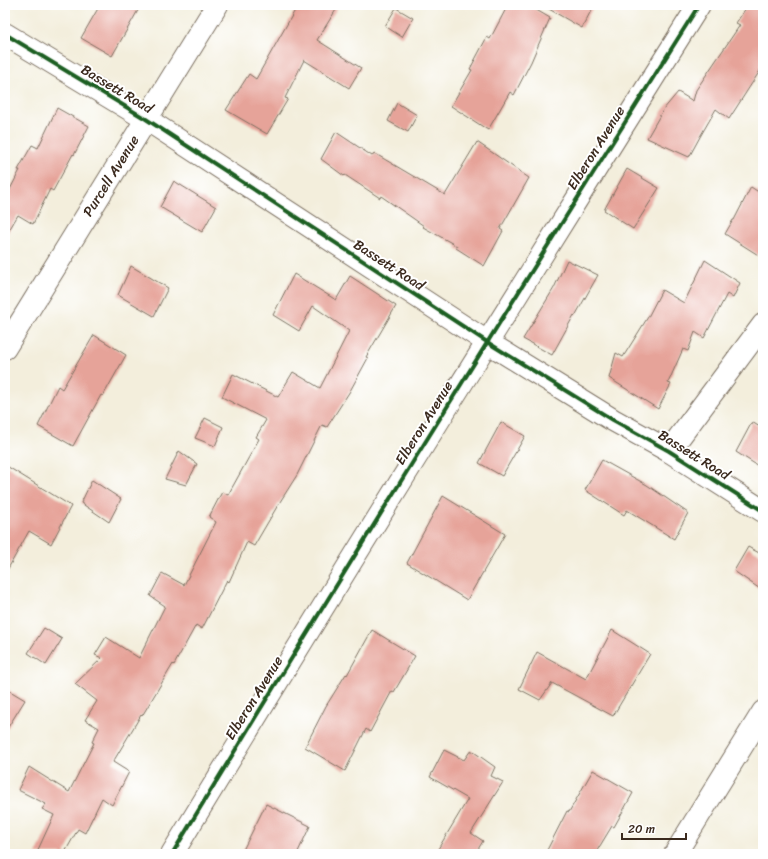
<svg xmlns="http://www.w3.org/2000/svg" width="768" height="859" viewBox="0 0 768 859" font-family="Sriracha,sans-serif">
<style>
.building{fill:#e6a399}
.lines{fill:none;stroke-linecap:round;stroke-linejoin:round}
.minor-casing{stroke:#7b6f60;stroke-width:24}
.tertiary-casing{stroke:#7b6f60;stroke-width:24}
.minor{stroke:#fff;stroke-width:22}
.tertiary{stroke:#fff;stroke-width:22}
.cycleway-casing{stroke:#fff;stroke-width:6}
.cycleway{stroke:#1b5e20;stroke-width:4}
.labels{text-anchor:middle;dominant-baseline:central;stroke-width:4;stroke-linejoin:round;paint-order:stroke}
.street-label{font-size:14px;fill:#3b2a1e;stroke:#fff}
</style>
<rect width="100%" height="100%" fill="#fff"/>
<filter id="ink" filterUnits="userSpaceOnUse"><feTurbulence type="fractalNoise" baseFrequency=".025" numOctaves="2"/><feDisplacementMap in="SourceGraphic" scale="8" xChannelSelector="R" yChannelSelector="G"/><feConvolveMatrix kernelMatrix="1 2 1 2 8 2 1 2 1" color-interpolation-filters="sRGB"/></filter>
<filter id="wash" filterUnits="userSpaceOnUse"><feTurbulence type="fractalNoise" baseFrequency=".012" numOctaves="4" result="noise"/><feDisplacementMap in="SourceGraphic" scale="16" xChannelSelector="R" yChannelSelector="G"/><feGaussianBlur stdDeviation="0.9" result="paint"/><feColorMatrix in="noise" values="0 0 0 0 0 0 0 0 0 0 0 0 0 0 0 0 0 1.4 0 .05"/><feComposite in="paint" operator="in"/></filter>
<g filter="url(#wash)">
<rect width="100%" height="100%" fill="#f3eedc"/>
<g id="blocks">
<!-- building -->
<g class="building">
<path d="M 100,5 L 141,5 L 112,56 L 81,38 Z"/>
<path d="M 298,5 L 339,5 L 317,40 L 361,68 L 349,88 L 304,60 L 285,98 L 288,99 L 267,134 L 226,110 L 249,74 L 256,79 Z"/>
<path d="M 508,5 L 528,5 L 550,18 L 531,62 L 514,95 L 510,92 L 488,130 L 451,106 L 472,70 L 470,69 L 487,37 L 490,39 Z"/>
<path d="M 542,5 L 594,5 L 582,28 Z"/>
<path d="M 748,5 L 756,5 L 763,9 L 763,66 L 729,119 L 716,109 L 701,135 L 689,157 L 647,138 L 663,110 L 678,92 L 693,101 L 696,90 L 740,25 L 736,23 Z"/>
<path d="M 396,8 L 413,18 L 402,37 L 385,26 Z"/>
<path d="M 397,103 L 417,115 L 408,132 L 388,121 Z"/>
<path d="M 57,108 L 89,126 L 74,155 L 73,154 L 53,191 L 50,189 L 33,224 L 18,215 L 5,237 L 5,199 L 20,170 L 18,170 L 32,145 L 38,148 Z"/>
<path d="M 336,132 L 372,156 L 374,153 L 445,195 L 477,142 L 529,178 L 500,229 L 503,231 L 484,266 L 456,248 L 457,246 L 423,227 L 424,226 L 381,196 L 380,198 L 345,175 L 344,176 L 321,159 Z"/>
<path d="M 627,169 L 659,188 L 633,229 L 604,210 Z"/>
<path d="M 174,181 L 216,207 L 202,232 L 160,207 Z"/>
<path d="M 751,187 L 763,195 L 763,258 L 725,234 L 733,220 L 734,220 Z"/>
<path d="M 567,260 L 598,275 L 575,316 L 574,315 L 552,355 L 523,339 L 554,288 Z"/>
<path d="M 705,260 L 740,283 L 733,298 L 727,294 L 704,338 L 695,332 L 688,351 L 683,349 L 668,383 L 671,384 L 658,409 L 609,378 L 616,353 L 623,357 L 648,317 L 662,290 L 684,303 Z"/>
<path d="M 131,266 L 168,288 L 154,316 L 118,295 Z"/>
<path d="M 294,274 L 336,300 L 350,276 L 396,306 L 366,357 L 368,358 L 350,391 L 327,427 L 322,425 L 297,475 L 278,505 L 254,546 L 247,542 L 229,582 L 227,580 L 202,629 L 196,625 L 174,665 L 173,664 L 142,716 L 141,715 L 113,762 L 129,772 L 112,805 L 102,798 L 85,833 L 78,829 L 64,854 L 36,854 L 54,815 L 42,809 L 46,804 L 18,790 L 29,767 L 69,792 L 94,743 L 92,742 L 99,728 L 85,720 L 97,701 L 75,684 L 102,658 L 95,655 L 106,637 L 139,658 L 165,606 L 150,596 L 162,573 L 184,585 L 216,522 L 209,517 L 222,492 L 228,495 L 259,439 L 256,437 L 266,420 L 222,397 L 233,374 L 278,397 L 293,372 L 320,388 L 349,331 L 313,306 L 299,331 L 273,315 Z"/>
<path d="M 94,335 L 126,355 L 103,396 L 101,395 L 73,446 L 38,426 L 58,386 L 62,389 Z"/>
<path d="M 205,418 L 223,427 L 215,446 L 195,438 Z"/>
<path d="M 501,422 L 525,436 L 502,476 L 479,463 Z"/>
<path d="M 752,422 L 763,429 L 763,469 L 736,452 Z"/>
<path d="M 179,451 L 197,464 L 186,485 L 165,479 Z"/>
<path d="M 602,460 L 647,485 L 688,513 L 674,539 L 627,510 L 624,515 L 585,490 Z"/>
<path d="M 5,465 L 71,506 L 51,544 L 29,531 L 5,574 Z"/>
<path d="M 92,480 L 121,499 L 109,522 L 81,503 Z"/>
<path d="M 443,496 L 505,534 L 467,600 L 407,563 Z"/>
<path d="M 748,547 L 763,555 L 763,591 L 734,571 Z"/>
<path d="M 44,628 L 62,639 L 46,665 L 28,653 Z"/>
<path d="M 372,630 L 415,656 L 394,692 L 392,691 L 370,732 L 366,729 L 345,771 L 305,747 L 326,706 L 346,674 L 347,675 Z"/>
<path d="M 612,630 L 650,654 L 613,716 L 552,683 L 540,700 L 519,689 L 537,652 L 586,679 Z"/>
<path d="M 5,688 L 25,700 L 5,732 Z"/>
<path d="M 444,750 L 464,760 L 471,750 L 495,767 L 491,776 L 503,782 L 471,833 L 483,841 L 475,854 L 435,854 L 468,799 L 430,777 Z"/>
<path d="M 593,770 L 633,793 L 614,827 L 612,826 L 595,854 L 545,854 L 567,811 L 569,812 Z"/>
<path d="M 266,804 L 310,826 L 297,854 L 241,854 Z"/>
</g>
</g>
</g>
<g filter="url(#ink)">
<use href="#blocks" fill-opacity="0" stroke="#7b6f60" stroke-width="1"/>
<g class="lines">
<!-- minor casing -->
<g class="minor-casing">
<g id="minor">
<path d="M 5,34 L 146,119 L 487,342 L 613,420 L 669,451 L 763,511"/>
<path d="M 5,348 L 217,5"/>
<path d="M 669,451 L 763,325"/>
<path d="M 675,854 L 763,712"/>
</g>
</g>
<!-- tertiary casing -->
<g class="tertiary-casing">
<path id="tertiary" d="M 172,854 C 345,569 521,287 699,5"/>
</g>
<!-- minor -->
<use href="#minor" class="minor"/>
<!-- tertiary -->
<use href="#tertiary" class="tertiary"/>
<!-- cycleway casing -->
<g class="cycleway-casing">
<g id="cycleway">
<path d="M 5,34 L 146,119 L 487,342 L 613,420 L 669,451 L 763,511"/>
<path d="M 172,854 C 345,569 521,287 699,5"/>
</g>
</g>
<!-- cycleway -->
<use href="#cycleway" class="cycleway"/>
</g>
</g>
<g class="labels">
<!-- street labels -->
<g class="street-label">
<text transform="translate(117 89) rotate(31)">Bassett Road</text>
<text transform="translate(596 148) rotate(-58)">Elberon Avenue</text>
<text transform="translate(111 176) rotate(-58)">Purcell Avenue</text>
<text transform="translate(389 265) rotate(33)">Bassett Road</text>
<text transform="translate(424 423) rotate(-58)">Elberon Avenue</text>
<text transform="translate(694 455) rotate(32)">Bassett Road</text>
<text transform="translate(254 698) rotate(-58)">Elberon Avenue</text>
</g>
</g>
<!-- margin -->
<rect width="768" height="859" fill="none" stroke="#fff" stroke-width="20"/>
<!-- scale -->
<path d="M622 833v6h64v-6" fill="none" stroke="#3b2a1e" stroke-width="2"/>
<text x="628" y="833" font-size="12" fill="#3b2a1e" stroke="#ffffff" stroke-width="3" paint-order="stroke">20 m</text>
</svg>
